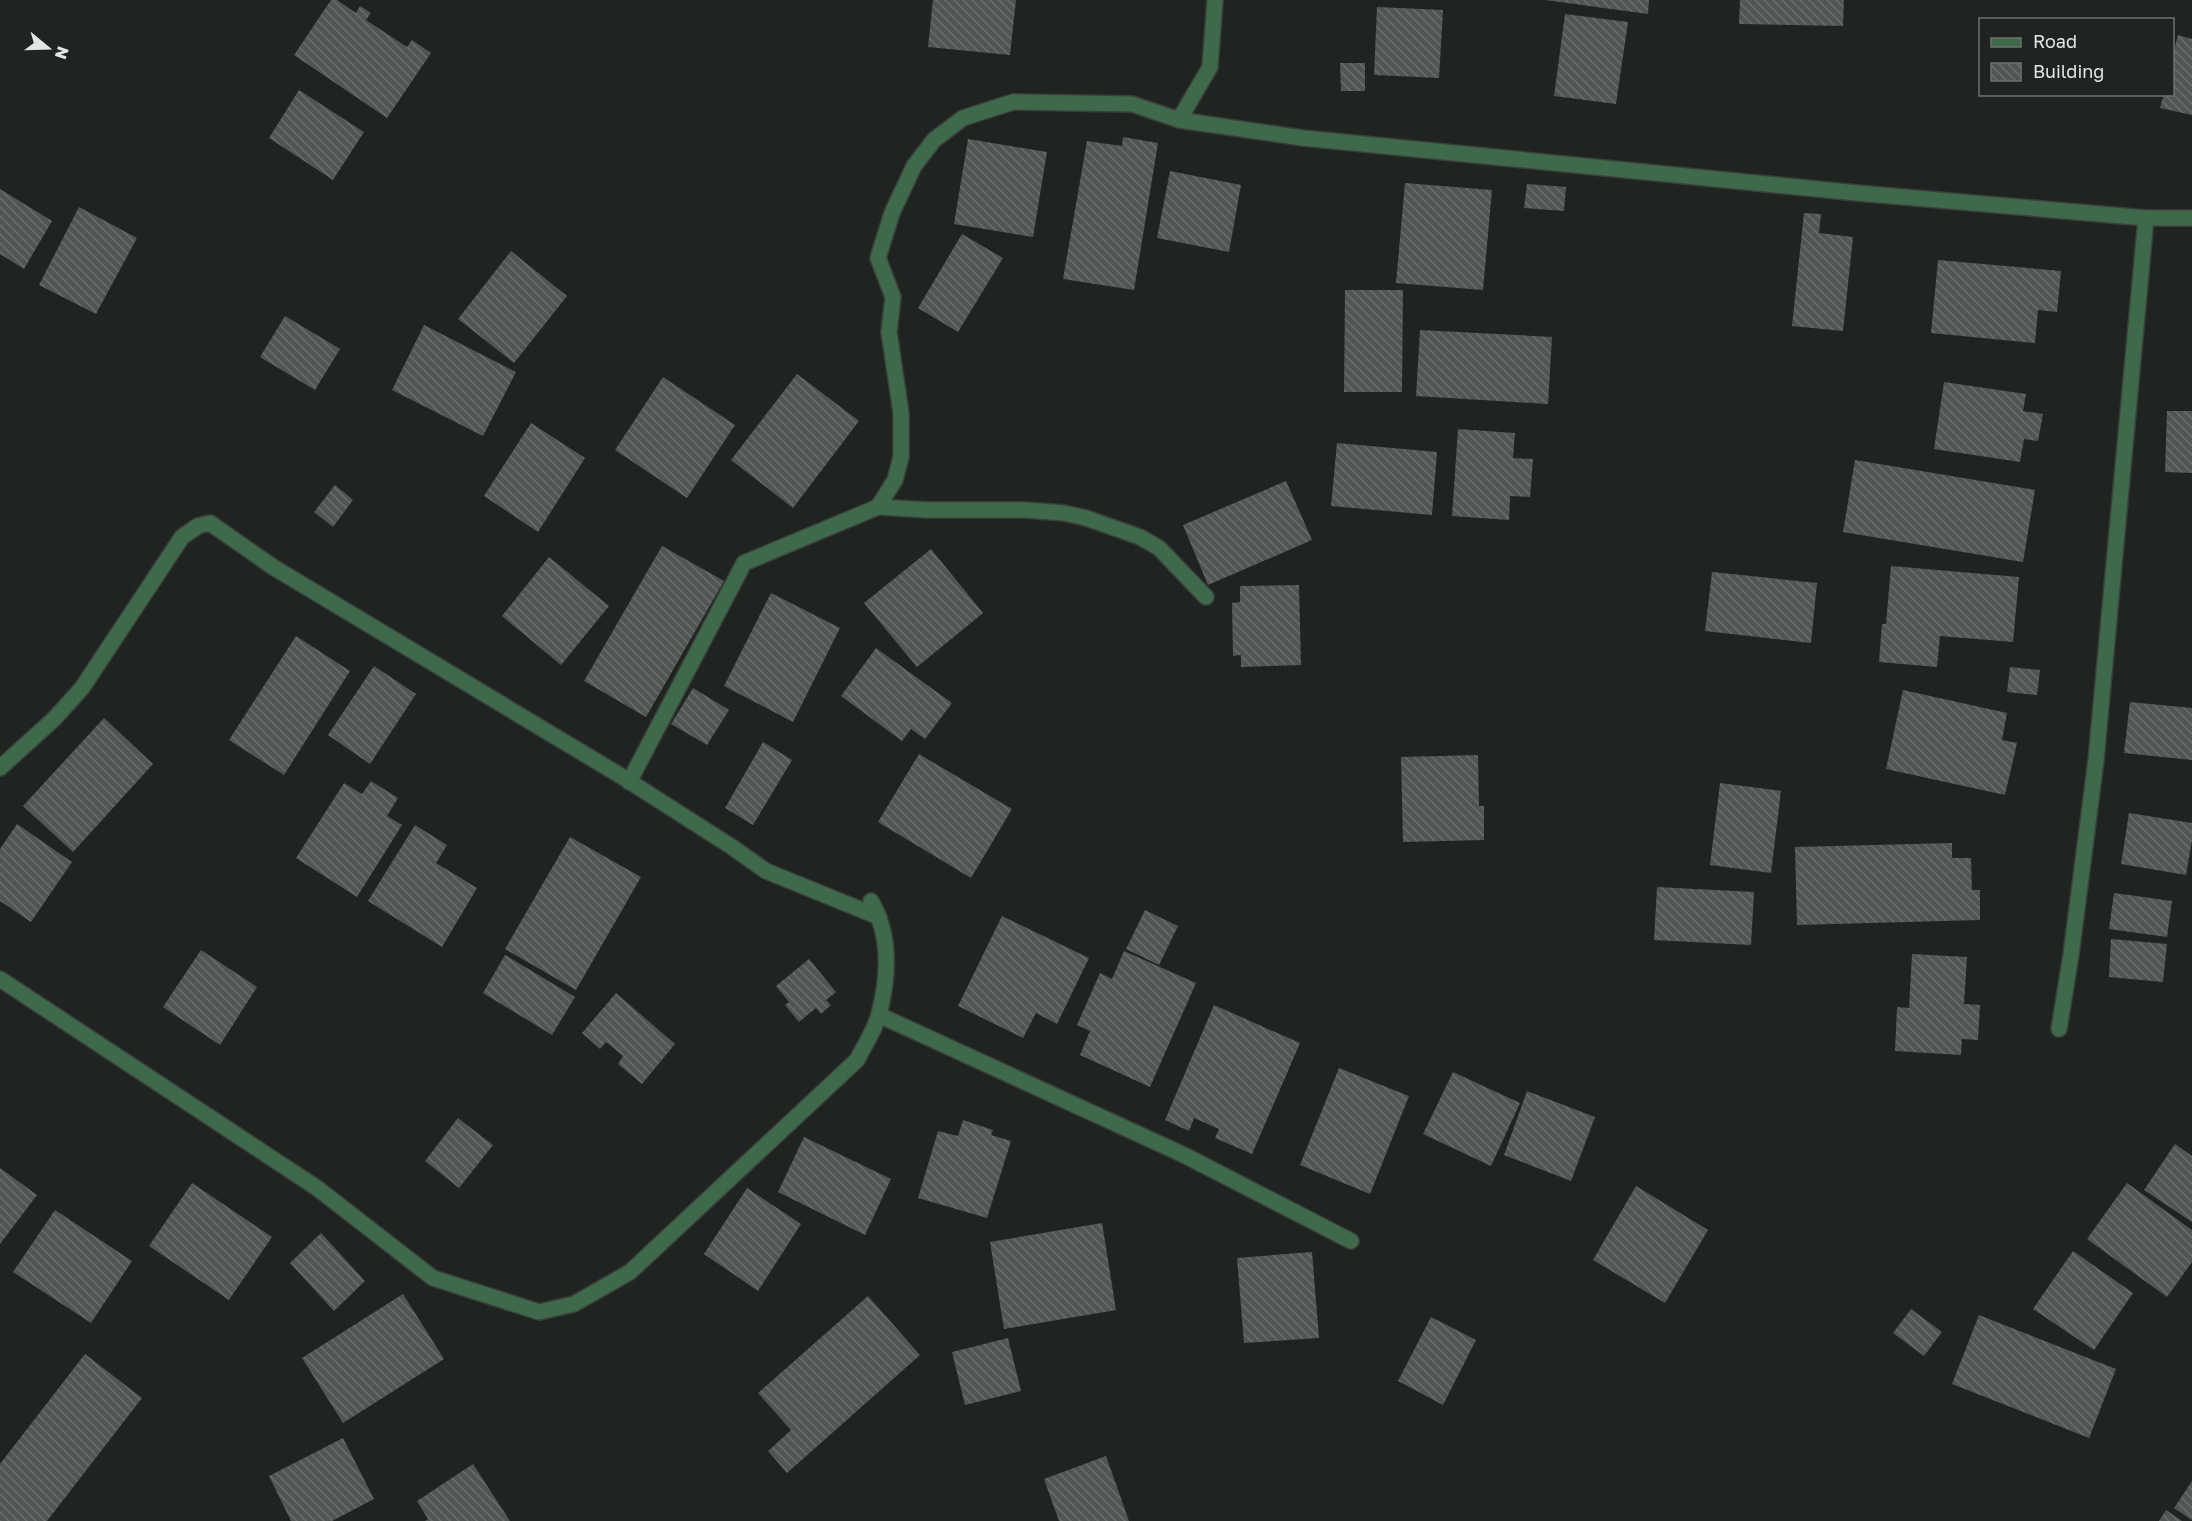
<svg xmlns="http://www.w3.org/2000/svg" width="2192" height="1521" viewBox="0 0 2192 1521" font-family="'Golos Text',sans-serif">
<style>
.building{fill:url(#building-back-hatch)}
.lines{fill:none;stroke-linecap:round;stroke-linejoin:round}
.minor-casing{stroke:#3b3f3c;stroke-width:18}
.minor{stroke:#3e694a;stroke-width:15}
</style>
<defs>
<pattern id="building-back-hatch" width="6" height="6" patternUnits="userSpaceOnUse" patternTransform="scale(1.5)"><rect width="6" height="6" fill="#515652"/><path d="M-1 5l2 2M0 0l6 6M5-1l2 2" fill="none" stroke="#6a6e6b"/></pattern>
</defs>
<rect width="100%" height="100%" fill="#202421"/>
<!-- building -->
<g class="building">
<path d="M 331,0 L 337,0 L 356,13 L 360,6 L 371,13 L 366,20 L 407,47 L 412,40 L 431,53 L 387,118 L 294,55 Z"/>
<path d="M 933,0 L 1016,0 L 1010,55 L 928,47 Z"/>
<path d="M 1545,0 L 1649,0 L 1648,14 Z"/>
<path d="M 1740,0 L 1844,0 L 1843,26 L 1739,24 Z"/>
<path d="M 1377,7 L 1443,10 L 1439,78 L 1374,75 Z"/>
<path d="M 1565,14 L 1628,22 L 1616,104 L 1554,96 Z"/>
<path d="M 2178,35 L 2192,39 L 2192,115 L 2160,108 L 2164,94 L 2172,94 L 2172,58 Z"/>
<path d="M 1340,63 L 1365,63 L 1365,91 L 1341,91 Z"/>
<path d="M 299,90 L 364,132 L 333,180 L 269,138 Z"/>
<path d="M 1123,137 L 1158,143 L 1134,290 L 1063,279 L 1087,141 L 1122,146 Z"/>
<path d="M 968,139 L 1047,152 L 1033,237 L 954,224 Z"/>
<path d="M 1170,171 L 1241,185 L 1229,252 L 1157,238 Z"/>
<path d="M 1405,183 L 1492,190 L 1483,290 L 1396,283 Z"/>
<path d="M 1527,184 L 1566,187 L 1564,211 L 1524,208 Z"/>
<path d="M 0,189 L 52,221 L 24,269 L 0,254 Z"/>
<path d="M 79,207 L 137,238 L 96,314 L 39,285 Z"/>
<path d="M 1804,213 L 1821,214 L 1819,233 L 1853,237 L 1843,331 L 1792,326 Z"/>
<path d="M 962,234 L 1003,258 L 958,332 L 918,308 Z"/>
<path d="M 511,251 L 567,296 L 514,363 L 458,319 Z"/>
<path d="M 1938,260 L 2061,271 L 2057,312 L 2038,310 L 2035,343 L 1931,333 Z"/>
<path d="M 1345,290 L 1403,290 L 1402,392 L 1344,392 Z"/>
<path d="M 285,316 L 340,349 L 315,390 L 260,357 Z"/>
<path d="M 424,325 L 516,372 L 483,436 L 392,390 Z"/>
<path d="M 1420,330 L 1552,337 L 1548,404 L 1416,396 Z"/>
<path d="M 797,374 L 859,421 L 793,508 L 731,460 Z"/>
<path d="M 663,377 L 735,425 L 687,498 L 615,450 Z"/>
<path d="M 1944,382 L 2026,394 L 2023,411 L 2043,414 L 2038,441 L 2024,439 L 2020,462 L 1934,449 Z"/>
<path d="M 2167,411 L 2192,411 L 2192,473 L 2165,472 Z"/>
<path d="M 531,423 L 585,458 L 538,532 L 484,496 Z"/>
<path d="M 1458,429 L 1515,433 L 1513,458 L 1533,459 L 1530,497 L 1510,496 L 1509,520 L 1452,516 Z"/>
<path d="M 1337,443 L 1437,452 L 1432,515 L 1331,506 Z"/>
<path d="M 1855,460 L 2035,490 L 2023,562 L 1843,532 Z"/>
<path d="M 1286,481 L 1312,540 L 1208,585 L 1183,525 Z"/>
<path d="M 335,485 L 353,500 L 333,527 L 314,512 Z"/>
<path d="M 662,546 L 724,581 L 646,717 L 584,681 Z"/>
<path d="M 931,549 L 983,613 L 917,667 L 864,603 Z"/>
<path d="M 549,557 L 609,606 L 561,665 L 502,616 Z"/>
<path d="M 1891,566 L 2019,577 L 2013,642 L 1940,636 L 1937,667 L 1879,662 L 1882,624 L 1886,624 Z"/>
<path d="M 1712,572 L 1817,583 L 1811,643 L 1705,631 Z"/>
<path d="M 1299,585 L 1301,665 L 1241,667 L 1241,655 L 1233,656 L 1232,603 L 1240,602 L 1240,586 Z"/>
<path d="M 771,593 L 840,628 L 793,722 L 724,686 Z"/>
<path d="M 296,636 L 350,671 L 284,775 L 229,740 Z"/>
<path d="M 876,648 L 952,703 L 925,739 L 911,729 L 902,741 L 841,696 Z"/>
<path d="M 374,666 L 416,694 L 370,764 L 328,735 Z"/>
<path d="M 2010,667 L 2040,670 L 2037,695 L 2007,692 Z"/>
<path d="M 693,688 L 729,710 L 707,745 L 671,724 Z"/>
<path d="M 1903,690 L 2007,713 L 2002,740 L 2017,743 L 2005,795 L 1886,769 Z"/>
<path d="M 2130,702 L 2192,708 L 2192,760 L 2124,753 Z"/>
<path d="M 104,718 L 153,764 L 73,852 L 23,806 Z"/>
<path d="M 763,742 L 792,760 L 753,825 L 725,808 Z"/>
<path d="M 919,754 L 1012,809 L 971,878 L 878,822 Z"/>
<path d="M 1478,755 L 1479,806 L 1484,806 L 1484,840 L 1403,842 L 1401,757 Z"/>
<path d="M 371,781 L 398,798 L 387,816 L 402,825 L 357,897 L 296,858 L 344,783 L 362,794 Z"/>
<path d="M 1720,783 L 1781,791 L 1771,873 L 1710,865 Z"/>
<path d="M 2129,813 L 2192,823 L 2192,840 L 2186,875 L 2121,864 Z"/>
<path d="M 17,824 L 72,862 L 31,922 L 0,901 L 0,849 Z"/>
<path d="M 415,825 L 447,845 L 436,863 L 477,888 L 442,947 L 368,901 Z"/>
<path d="M 570,837 L 641,877 L 576,990 L 505,949 Z"/>
<path d="M 1952,843 L 1952,858 L 1971,858 L 1972,890 L 1980,890 L 1980,920 L 1797,925 L 1795,847 Z"/>
<path d="M 1657,887 L 1754,892 L 1751,945 L 1654,940 Z"/>
<path d="M 2114,893 L 2172,901 L 2167,937 L 2109,929 Z"/>
<path d="M 1145,910 L 1178,926 L 1159,965 L 1126,949 Z"/>
<path d="M 1002,916 L 1089,958 L 1057,1024 L 1036,1013 L 1023,1038 L 958,1006 Z"/>
<path d="M 2111,939 L 2167,944 L 2163,982 L 2109,977 Z"/>
<path d="M 201,950 L 257,987 L 220,1045 L 163,1007 Z"/>
<path d="M 1124,951 L 1196,983 L 1150,1087 L 1080,1055 L 1090,1031 L 1077,1025 L 1100,973 L 1112,979 Z"/>
<path d="M 1912,954 L 1967,957 L 1964,1004 L 1980,1005 L 1978,1040 L 1962,1039 L 1961,1055 L 1895,1051 L 1897,1007 L 1909,1008 Z"/>
<path d="M 505,955 L 575,997 L 552,1035 L 483,993 Z"/>
<path d="M 809,959 L 836,992 L 826,1000 L 831,1005 L 821,1014 L 816,1008 L 799,1022 L 785,1005 L 789,1002 L 776,986 Z"/>
<path d="M 616,993 L 675,1044 L 642,1084 L 618,1064 L 623,1056 L 606,1042 L 600,1049 L 582,1033 Z"/>
<path d="M 1214,1005 L 1300,1043 L 1252,1154 L 1215,1138 L 1219,1129 L 1194,1118 L 1189,1131 L 1165,1120 Z"/>
<path d="M 1339,1068 L 1409,1096 L 1370,1194 L 1300,1165 Z"/>
<path d="M 1453,1072 L 1520,1103 L 1491,1166 L 1423,1134 Z"/>
<path d="M 1527,1091 L 1595,1117 L 1571,1181 L 1504,1155 Z"/>
<path d="M 458,1118 L 493,1145 L 459,1188 L 425,1161 Z"/>
<path d="M 963,1120 L 993,1130 L 991,1135 L 1011,1141 L 987,1218 L 918,1198 L 938,1131 L 958,1136 Z"/>
<path d="M 804,1137 L 891,1179 L 865,1235 L 778,1192 Z"/>
<path d="M 2175,1144 L 2192,1156 L 2192,1222 L 2144,1190 Z"/>
<path d="M 0,1168 L 37,1195 L 0,1244 Z"/>
<path d="M 192,1183 L 272,1237 L 229,1300 L 149,1246 Z"/>
<path d="M 2127,1183 L 2192,1230 L 2192,1262 L 2167,1297 L 2087,1239 Z"/>
<path d="M 1636,1186 L 1708,1230 L 1665,1303 L 1593,1260 Z"/>
<path d="M 747,1188 L 801,1224 L 758,1291 L 704,1254 Z"/>
<path d="M 55,1210 L 132,1261 L 91,1323 L 13,1272 Z"/>
<path d="M 1102,1223 L 1116,1310 L 1004,1329 L 990,1242 Z"/>
<path d="M 321,1233 L 365,1281 L 334,1311 L 290,1263 Z"/>
<path d="M 2073,1251 L 2133,1293 L 2094,1350 L 2033,1309 Z"/>
<path d="M 1312,1252 L 1319,1338 L 1244,1343 L 1237,1258 Z"/>
<path d="M 403,1294 L 444,1359 L 343,1423 L 302,1358 Z"/>
<path d="M 868,1296 L 920,1355 L 787,1473 L 768,1451 L 791,1430 L 758,1393 Z"/>
<path d="M 1911,1309 L 1942,1332 L 1924,1356 L 1893,1333 Z"/>
<path d="M 1979,1315 L 2116,1369 L 2089,1438 L 1952,1384 Z"/>
<path d="M 1431,1317 L 1476,1340 L 1443,1405 L 1398,1381 Z"/>
<path d="M 1008,1338 L 1021,1391 L 965,1405 L 952,1352 Z"/>
<path d="M 85,1354 L 142,1398 L 47,1521 L 0,1521 L 0,1464 Z"/>
<path d="M 343,1438 L 374,1499 L 332,1521 L 291,1521 L 269,1476 Z"/>
<path d="M 1106,1456 L 1129,1521 L 1059,1521 L 1044,1479 Z"/>
<path d="M 473,1464 L 510,1521 L 425,1521 L 428,1519 L 417,1501 Z"/>
<path d="M 2192,1481 L 2192,1520 L 2174,1508 Z"/>
<path d="M 2166,1510 L 2182,1521 L 2159,1521 Z"/>
</g>
<g class="lines">
<!-- minor casing -->
<g class="minor-casing">
<g id="minor">
<path d="M 1179,120 L 1210,67 L 1215,0"/>
<path d="M 878,507 L 895,480 L 901,457 L 901,413 L 889,332 L 893,297 L 878,258 L 892,213 L 914,166 L 934,140 L 963,118 L 1013,102 L 1132,104 L 1179,120 L 1303,138 L 1857,193 L 2146,218 L 2192,218"/>
<path d="M 0,768 L 55,718 L 82,688 L 182,537 L 198,526 L 210,523 L 273,567 L 621,776 L 732,847 L 766,871 L 879,917 L 877,913"/>
<path d="M 629,782 L 744,563 L 878,507 L 928,510 L 1026,510 L 1064,513 L 1086,518 L 1140,537 L 1159,548 L 1206,597"/>
<path d="M 0,979 L 317,1188 L 433,1278 L 539,1312 L 574,1304 L 630,1272 L 857,1060 C 864,1046 875,1030 879,1014 C 889,976 891,936 871,901"/>
<path d="M 879,1015 L 1184,1155 L 1351,1241"/>
<path d="M 2059,1029 L 2071,955 L 2096,760 L 2146,218"/>
</g>
</g>
<!-- minor -->
<use href="#minor" class="minor"/>
</g>
<!-- legend -->
<rect x="1979" y="18" width="195" height="78" fill="#202421" stroke="#6e726f" stroke-width="1.5"/>
<rect x="1991" y="38" width="30" height="9" fill="#3e694a" stroke="#6e726f" stroke-width="1.5"/>
<text x="2033" y="48" font-size="18" fill="#e3e7e4">Road</text>
<rect x="1991" y="63" width="30" height="18" fill="url(#building-back-hatch)" stroke="#6e726f" stroke-width="1.5"/>
<text x="2033" y="78" font-size="18" fill="#e3e7e4">Building</text>
<!-- north arrow -->
<g transform="translate(48 48) rotate(109)" stroke="#202421" stroke-width="4.5" paint-order="stroke">
<path d="M0-4.5L10 22L0 15L-10 22Z" fill="#e3e7e4"/>
<text y="-9" font-size="16" font-weight="bold" text-anchor="middle" fill="#e3e7e4">N</text>
</g>
</svg>
